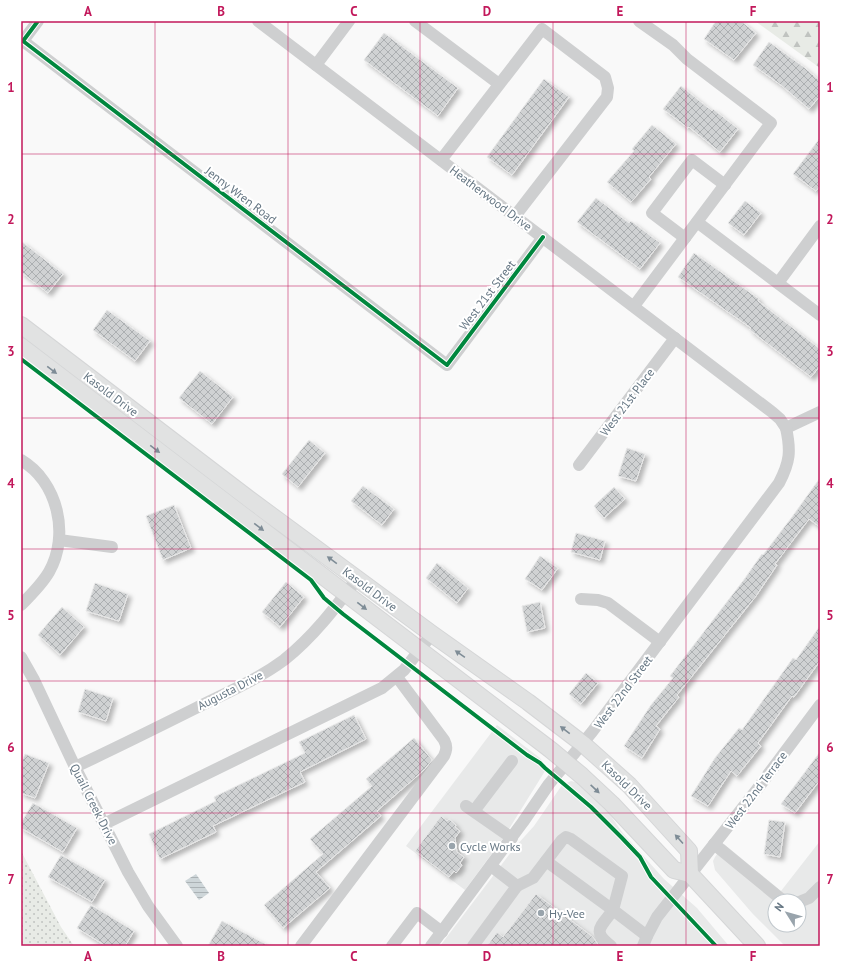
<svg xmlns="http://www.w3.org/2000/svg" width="841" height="967" viewBox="0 0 841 967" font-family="'PT Sans',sans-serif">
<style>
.built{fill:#e8e9e9;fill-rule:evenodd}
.grass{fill:url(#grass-dots)}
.forest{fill:url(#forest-firs)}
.water{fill:url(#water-rules)}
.building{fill:url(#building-cross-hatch);stroke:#e8e8e8;filter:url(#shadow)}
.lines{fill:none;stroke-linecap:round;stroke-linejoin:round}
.major-casing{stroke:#d5d6d7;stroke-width:18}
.minor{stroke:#cecfd0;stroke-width:12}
.major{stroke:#e1e2e2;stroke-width:16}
.cycleway-casing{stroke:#fff;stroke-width:6}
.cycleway{stroke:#00873e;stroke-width:4}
.oneway{fill:#7e8c96}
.grid{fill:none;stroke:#c2185b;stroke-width:1;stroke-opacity:0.55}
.poi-dot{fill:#99a4ac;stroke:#fff;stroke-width:1.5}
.labels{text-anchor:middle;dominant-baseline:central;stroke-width:4;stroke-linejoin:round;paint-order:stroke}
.street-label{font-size:12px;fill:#657683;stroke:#fff}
.poi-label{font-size:12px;fill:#657683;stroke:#fff;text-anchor:start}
.neatline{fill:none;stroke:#c2185b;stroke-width:1.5}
.grid-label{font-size:13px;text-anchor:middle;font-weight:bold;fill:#c2185b}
</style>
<defs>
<pattern id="grass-dots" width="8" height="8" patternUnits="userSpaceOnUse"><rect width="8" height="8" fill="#e8ebe6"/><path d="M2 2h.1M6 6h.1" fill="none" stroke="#c0c3c0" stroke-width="1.8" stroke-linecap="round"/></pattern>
<pattern id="forest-firs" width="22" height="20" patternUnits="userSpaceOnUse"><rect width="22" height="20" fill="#e8ebe6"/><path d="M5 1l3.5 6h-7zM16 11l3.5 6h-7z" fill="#c0c3c0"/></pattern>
<pattern id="water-rules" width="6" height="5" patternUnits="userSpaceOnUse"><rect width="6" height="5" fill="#ced6d9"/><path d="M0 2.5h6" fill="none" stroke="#abb2b5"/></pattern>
<pattern id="building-cross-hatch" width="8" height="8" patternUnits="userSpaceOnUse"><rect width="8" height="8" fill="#d0d2d3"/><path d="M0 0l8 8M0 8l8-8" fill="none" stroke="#acafb1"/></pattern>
<filter id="shadow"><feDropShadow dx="3.5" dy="3.5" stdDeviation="2" flood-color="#0004"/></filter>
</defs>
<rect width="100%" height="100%" fill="#f9f9f9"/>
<!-- built -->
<g class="built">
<path d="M 497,725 L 540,758 L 545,765 L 545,771 L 504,837 L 465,890 L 406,846 Z"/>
<path d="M 571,781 L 579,783 L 606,809 L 622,832 L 664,879 L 697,908 L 729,946 L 440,946 L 515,847 L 534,826 L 562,785 Z"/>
<path d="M 820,841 L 820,946 L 785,946 L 752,913 L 715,870 L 713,861 L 715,857 L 724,844 L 781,891 ZM 775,901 L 799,901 L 799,925 L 775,925 Z"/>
</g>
<!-- grass -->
<path class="grass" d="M 21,851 L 61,927 L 74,946 L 21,946 Z"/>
<!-- forest -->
<path class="forest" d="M 755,21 L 820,21 L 820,68 Z"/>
<!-- water -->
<path class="water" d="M 196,874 L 209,893 L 199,900 L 185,881 Z"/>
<!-- building -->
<g class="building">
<path d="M 716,21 L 741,21 L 756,33 L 734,60 L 704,39 Z"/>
<path d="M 384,33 L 458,88 L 438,116 L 364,60 Z"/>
<path d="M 769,42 L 805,68 L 820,81 L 820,96 L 809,109 L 781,85 L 753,65 Z"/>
<path d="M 544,79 L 569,97 L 512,175 L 487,157 Z"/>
<path d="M 681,86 L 712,111 L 713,109 L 738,129 L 720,152 L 689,127 L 688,128 L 663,109 Z"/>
<path d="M 652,125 L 676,144 L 649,177 L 651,179 L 631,202 L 607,182 L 634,151 L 632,149 Z"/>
<path d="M 820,138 L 820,186 L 816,191 L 793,174 Z"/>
<path d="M 596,198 L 629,223 L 631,221 L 660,243 L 640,269 L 577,222 Z"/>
<path d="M 745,201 L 761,213 L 744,235 L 728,223 Z"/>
<path d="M 21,241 L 63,274 L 48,293 L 21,272 Z"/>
<path d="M 694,253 L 759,299 L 758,301 L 820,349 L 820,366 L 811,377 L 750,330 L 751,328 L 678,277 Z"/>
<path d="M 107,310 L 150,341 L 135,361 L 93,330 Z"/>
<path d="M 200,371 L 233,397 L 212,424 L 179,398 Z"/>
<path d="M 309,440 L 325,453 L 298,487 L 282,474 Z"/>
<path d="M 627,448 L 645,454 L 636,481 L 618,476 Z"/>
<path d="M 820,478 L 820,527 L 809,519 L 775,564 L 777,565 L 756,596 L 677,695 L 679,697 L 656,726 L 660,729 L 642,758 L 624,746 L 651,705 L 673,678 L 670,676 L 743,581 L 762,554 L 763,555 L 792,517 Z"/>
<path d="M 363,486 L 394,509 L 382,525 L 351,501 Z"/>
<path d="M 614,487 L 625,499 L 604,518 L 594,506 Z"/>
<path d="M 174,505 L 191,548 L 163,560 L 146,516 Z"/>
<path d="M 576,533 L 605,541 L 600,560 L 571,552 Z"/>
<path d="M 540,556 L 558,568 L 542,590 L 525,579 Z"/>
<path d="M 437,563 L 468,588 L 457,603 L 426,578 Z"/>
<path d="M 286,582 L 304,597 L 280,627 L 262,612 Z"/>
<path d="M 95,583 L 128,594 L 119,621 L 86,611 Z"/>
<path d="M 540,602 L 545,628 L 527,632 L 522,606 Z"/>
<path d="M 62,607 L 84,627 L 60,655 L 38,635 Z"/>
<path d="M 820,626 L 820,661 L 794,697 L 792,696 L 758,743 L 761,746 L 737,776 L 731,771 L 708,806 L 691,796 L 715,758 L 739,728 L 742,730 L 793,658 L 796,660 Z"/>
<path d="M 586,673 L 598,683 L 581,704 L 569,694 Z"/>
<path d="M 85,689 L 113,698 L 106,721 L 78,712 Z"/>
<path d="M 354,715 L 366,739 L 300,772 L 305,782 L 213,826 L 216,832 L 160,859 L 149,834 L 216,801 L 214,797 L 305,753 L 299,742 Z"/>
<path d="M 414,738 L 432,760 L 424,770 L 377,811 L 381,816 L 316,872 L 330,888 L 283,928 L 264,905 L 323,854 L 310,839 L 372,786 L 366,779 Z"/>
<path d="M 820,752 L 820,780 L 795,813 L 781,804 Z"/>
<path d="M 25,754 L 49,763 L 35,798 L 21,793 L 21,764 Z"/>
<path d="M 33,803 L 77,828 L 63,852 L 21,828 L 21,823 Z"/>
<path d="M 441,816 L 447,821 L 449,819 L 456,825 L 455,827 L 460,831 L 455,838 L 457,852 L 464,857 L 460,863 L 462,865 L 456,873 L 454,871 L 449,877 L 415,851 Z"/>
<path d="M 769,820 L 785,822 L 780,857 L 764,854 Z"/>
<path d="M 61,855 L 105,880 L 92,902 L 48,877 Z"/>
<path d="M 536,894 L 593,937 L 599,946 L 487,946 L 497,932 L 503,937 Z"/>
<path d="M 91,905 L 134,931 L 125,946 L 106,946 L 77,928 Z"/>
<path d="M 222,921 L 269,946 L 208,946 Z"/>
</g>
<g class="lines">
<!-- major casing -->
<g class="major-casing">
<g id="major">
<path d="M 21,325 L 249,499 L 432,634 L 528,702 L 583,744 L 629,785 L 689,851 L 690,874"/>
<path d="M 21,346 L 551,750 L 582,776 L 612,804 L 674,870 L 690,874 L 757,946"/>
</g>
</g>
<!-- minor -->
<g class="minor">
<path d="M 38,21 L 23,41 L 447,365 L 543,237"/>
<path d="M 258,21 L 772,412 L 780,419 L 786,428 L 820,412"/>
<path d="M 415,21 L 499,84"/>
<path d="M 316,65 L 349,21"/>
<path d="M 441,160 L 542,29 L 605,77 L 608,88 L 607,97 L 515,216"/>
<path d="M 697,222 L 820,315"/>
<path d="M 685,238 L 652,213 L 692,160 L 725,185"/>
<path d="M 778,283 L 820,226"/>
<path d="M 634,306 L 771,123 L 687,59 L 673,45 L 639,21"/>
<path d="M 21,460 C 58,482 70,535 49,572 C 42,584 31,595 21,605"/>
<path d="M 579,465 L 675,338"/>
<path d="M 59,540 L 112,547"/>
<path d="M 581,599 L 598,600 L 608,603 L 660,642"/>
<path d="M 21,657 L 34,680 L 75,767 L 128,872 L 148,906 L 177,946"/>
<path d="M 75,767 C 116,748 156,728 196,708 C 226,693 257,680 284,660 C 313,637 335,608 357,579"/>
<path d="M 466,806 L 512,838"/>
<path d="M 474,811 L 512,761"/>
<path d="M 104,824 L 382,688 L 404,670 L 432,634"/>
<path d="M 714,844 L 781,899 L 788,901"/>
<path d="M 546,861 L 613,910 C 601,927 591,931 611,946"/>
<path d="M 517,886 L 533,878 L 562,840 L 566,837 L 571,839 L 622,876 L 613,910 L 647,936"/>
<path d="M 799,902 L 809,898 L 820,887"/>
<path d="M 301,946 L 444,756 C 447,749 447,746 444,740 L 397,677"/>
<path d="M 392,946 L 417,913 L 442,932"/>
<path d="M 431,946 L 523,822 L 549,784 L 592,732 L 779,483 C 790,462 791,451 786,428"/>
<path d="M 473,946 L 517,886 L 491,866"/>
<path d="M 643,946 L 647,936 L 657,917 L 755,792 L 820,705"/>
</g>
<!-- major -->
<use href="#major" class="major"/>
<!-- cycleway casing -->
<g class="cycleway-casing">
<g id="cycleway">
<path d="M 38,21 L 23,41 L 447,365 L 543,237"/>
<path d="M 21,359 L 311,580 L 324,598 L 343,614 L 527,755 L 540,763 L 545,768 L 591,807 L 622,838 L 640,857 L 651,877 L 716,946"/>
</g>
</g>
<!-- cycleway -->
<use href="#cycleway" class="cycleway"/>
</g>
<!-- one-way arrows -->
<defs><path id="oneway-solid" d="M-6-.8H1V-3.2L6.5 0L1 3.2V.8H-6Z"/></defs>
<g class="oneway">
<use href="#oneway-solid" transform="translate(52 370) rotate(37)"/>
<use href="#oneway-solid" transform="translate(155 449) rotate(37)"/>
<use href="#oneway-solid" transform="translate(259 527) rotate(37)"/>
<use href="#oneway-solid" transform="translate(332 560) rotate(-144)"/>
<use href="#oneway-solid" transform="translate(362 606) rotate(38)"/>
<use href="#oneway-solid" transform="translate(460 654) rotate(-145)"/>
<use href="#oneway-solid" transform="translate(565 730) rotate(-143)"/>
<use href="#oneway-solid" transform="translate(595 789) rotate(43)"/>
<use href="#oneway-solid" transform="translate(679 839) rotate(-132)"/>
</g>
<!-- grid -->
<path class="grid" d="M 155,21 L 155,946M 288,21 L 288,946M 420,21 L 420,946M 553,21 L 553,946M 686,21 L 686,946M 21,154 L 820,154M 21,286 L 820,286M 21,418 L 820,418M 21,549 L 820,549M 21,681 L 820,681M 21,813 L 820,813"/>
<!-- markers -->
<g class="poi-dot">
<circle cx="452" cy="846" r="4"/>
<circle cx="541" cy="913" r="4"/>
</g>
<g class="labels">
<!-- street labels -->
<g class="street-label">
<text transform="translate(241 195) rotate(37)">Jenny Wren Road</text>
<text transform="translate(491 198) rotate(37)">Heatherwood Drive</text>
<text transform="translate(487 295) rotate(-53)">West 21st Street</text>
<text transform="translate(111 394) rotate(37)">Kasold Drive</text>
<text transform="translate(627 402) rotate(-53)">West 21st Place</text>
<text transform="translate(370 589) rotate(37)">Kasold Drive</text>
<text transform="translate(230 690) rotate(-27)">Augusta Drive</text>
<text transform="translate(623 692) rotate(-53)">West 22nd Street</text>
<text transform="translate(627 785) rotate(44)">Kasold Drive</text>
<text transform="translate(756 790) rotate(-53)">West 22nd Terrace</text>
<text transform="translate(94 804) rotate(63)">Quail Creek Drive</text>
</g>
<!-- poi labels -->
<g class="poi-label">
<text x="460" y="846">Cycle Works</text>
<text x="549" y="913">Hy-Vee</text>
</g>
</g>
<!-- border -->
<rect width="841" height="967" fill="none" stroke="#ffffff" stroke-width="44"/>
<!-- north arrow -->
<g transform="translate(787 913) rotate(307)"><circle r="19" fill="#ffffff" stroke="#c1c8cd"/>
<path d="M0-3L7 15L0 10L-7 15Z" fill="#99a4ac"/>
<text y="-6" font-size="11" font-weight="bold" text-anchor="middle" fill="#657683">N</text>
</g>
<rect x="22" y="22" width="797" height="923" class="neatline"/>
<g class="grid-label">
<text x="88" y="16">A</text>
<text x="221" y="16">B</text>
<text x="354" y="16">C</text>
<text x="487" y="16">D</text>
<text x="620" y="16">E</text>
<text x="753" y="16">F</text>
<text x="11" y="92">1</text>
<text x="830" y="92">1</text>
<text x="11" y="224">2</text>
<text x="830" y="224">2</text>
<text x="11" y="356">3</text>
<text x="830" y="356">3</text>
<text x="11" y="488">4</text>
<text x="830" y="488">4</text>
<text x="11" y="620">5</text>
<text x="830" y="620">5</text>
<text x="11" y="752">6</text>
<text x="830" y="752">6</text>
<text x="11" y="884">7</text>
<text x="830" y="884">7</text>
<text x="88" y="961">A</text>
<text x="221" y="961">B</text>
<text x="354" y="961">C</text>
<text x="487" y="961">D</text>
<text x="620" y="961">E</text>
<text x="753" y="961">F</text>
</g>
</svg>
